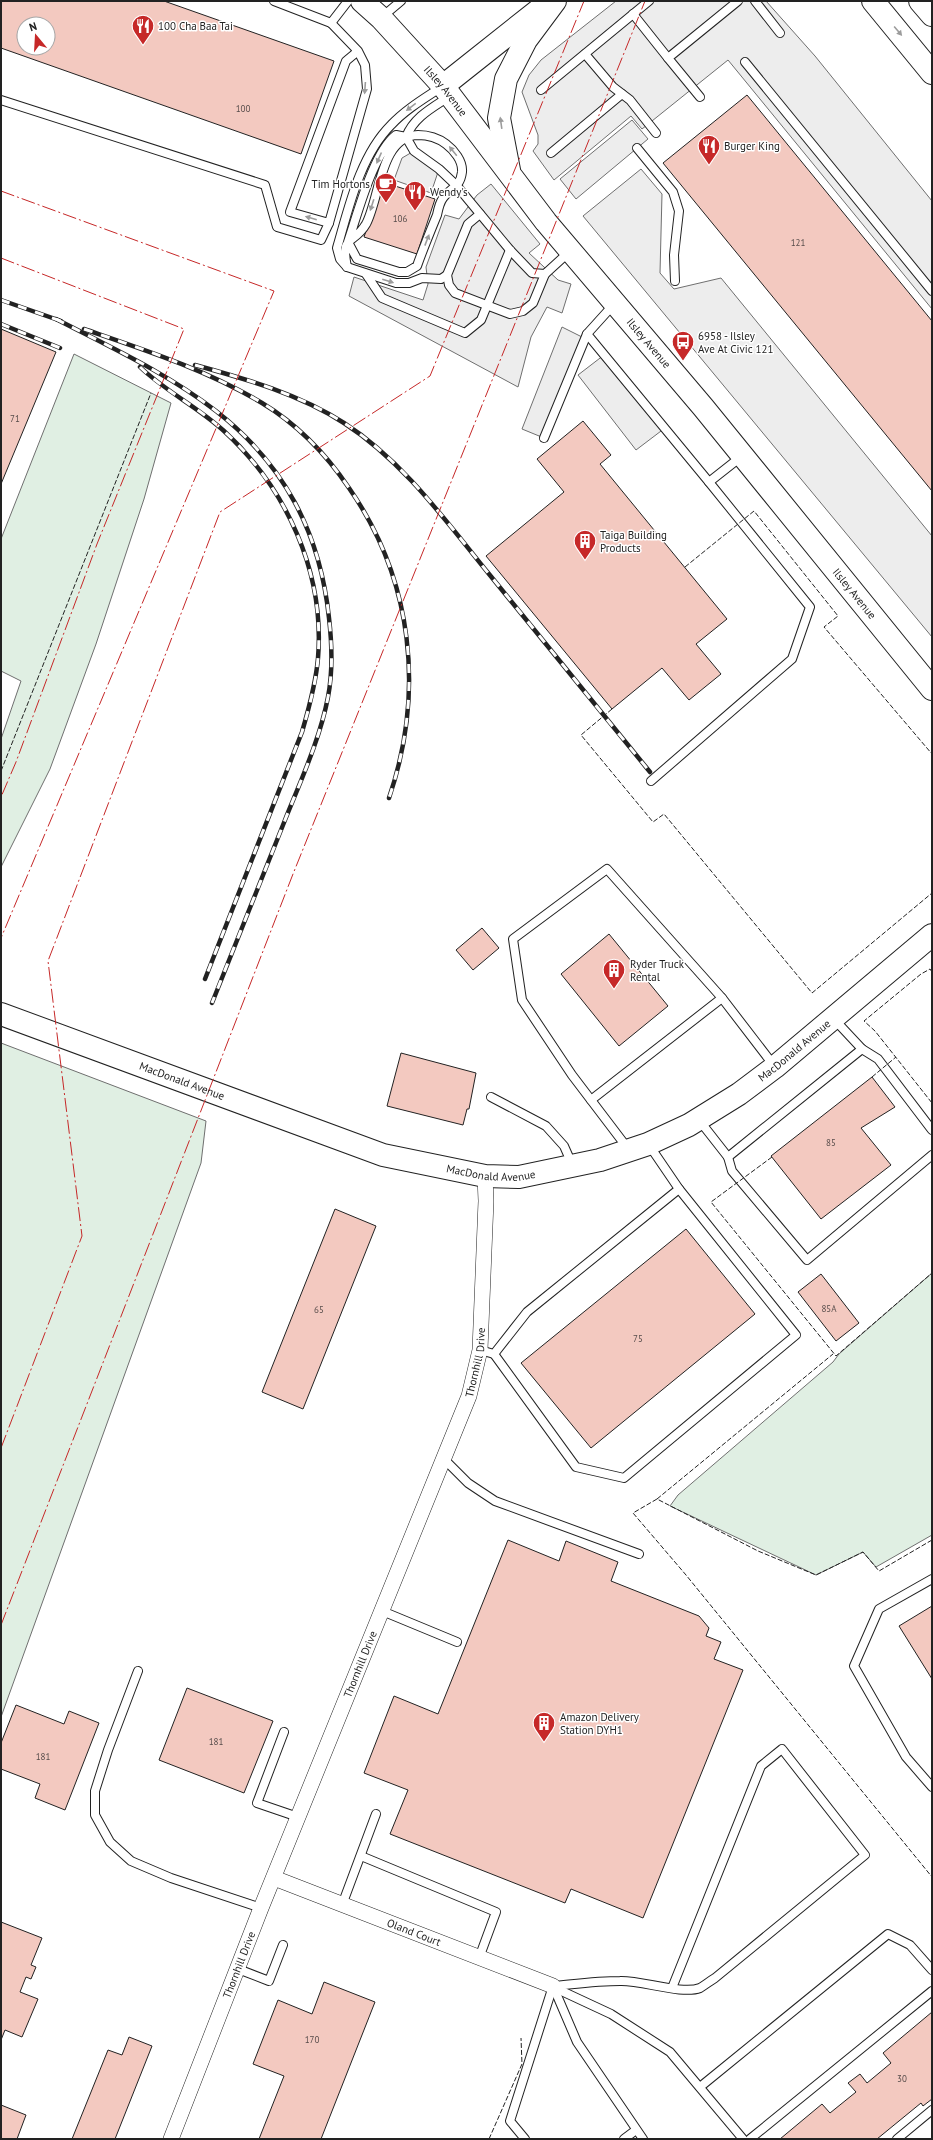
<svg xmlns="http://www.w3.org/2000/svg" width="933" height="2140" viewBox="0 0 933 2140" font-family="'PT Sans',sans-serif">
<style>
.green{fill:#e0efe3;stroke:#6f6f6f}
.parking{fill:#ededed;stroke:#6f6f6f}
.building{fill:#f3c9c0;stroke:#222;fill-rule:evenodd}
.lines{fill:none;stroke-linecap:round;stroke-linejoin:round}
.lane-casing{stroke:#222;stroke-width:10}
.street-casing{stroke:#222;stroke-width:16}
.secondary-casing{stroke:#222;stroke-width:24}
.lane{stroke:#fff;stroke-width:8}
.street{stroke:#fff;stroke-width:15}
.secondary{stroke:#fff;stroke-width:22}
.rail-casing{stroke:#222;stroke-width:4.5}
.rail{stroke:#fff;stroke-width:3;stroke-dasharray:9;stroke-linecap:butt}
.fence{stroke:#222;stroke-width:1;stroke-dasharray:5 2;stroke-linecap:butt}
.power{stroke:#c62828;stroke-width:1;stroke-dasharray:14 3 2 3;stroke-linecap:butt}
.oneway{fill:#9c9c9c}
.labels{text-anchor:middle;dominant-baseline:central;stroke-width:3;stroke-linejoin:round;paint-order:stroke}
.number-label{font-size:9px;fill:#564c4a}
.poi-label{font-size:11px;fill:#222;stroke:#fff;text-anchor:start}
.street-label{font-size:11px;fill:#222;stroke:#fff}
</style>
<rect width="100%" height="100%" fill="#fff"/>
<!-- green -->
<g class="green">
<path d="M 74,354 L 171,403 L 144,499 L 96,644 L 50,769 L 1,867 L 1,739 L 21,681 L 1,671 L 1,539 Z"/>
<path d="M 1,1043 L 206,1121 L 201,1163 L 1,1717 Z"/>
<path d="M 932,1273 L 932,1535 L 876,1567 L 863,1552 L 816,1575 L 670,1506 L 678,1495 L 833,1362 L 839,1354 Z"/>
</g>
<!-- parking -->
<g class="parking">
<path d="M 616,1 L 766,1 L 815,56 L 932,201 L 932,309 L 728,60 L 642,129 L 631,116 L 554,180 L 533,151 L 538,144 L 538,135 L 522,92 L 529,75 L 541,60 Z"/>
<path d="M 632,120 L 648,139 L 576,199 L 560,179 Z"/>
<path d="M 414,151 L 439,169 L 431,193 L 394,180 L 402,158 Z"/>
<path d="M 641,169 L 662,194 L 660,273 L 674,289 L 721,278 L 932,536 L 932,637 L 583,216 Z"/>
<path d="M 491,184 L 540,244 L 529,253 L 558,280 L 571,284 L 562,313 L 547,307 L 531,337 L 518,387 L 349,296 L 354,277 L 423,300 L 428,284 L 426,267 L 445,215 L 459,219 L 477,195 Z"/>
<path d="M 562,327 L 586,339 L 544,438 L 522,429 Z"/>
<path d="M 604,355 L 665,428 L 636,450 L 578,375 Z"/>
</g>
<!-- building -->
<g class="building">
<path d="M 1,1 L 164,1 L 334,61 L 301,154 L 1,48 ZM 24,24 L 48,24 L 48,48 L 24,48 Z"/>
<path d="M 747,95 L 932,321 L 932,491 L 663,163 Z"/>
<path d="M 383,182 L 435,199 L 417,254 L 364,237 Z"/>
<path d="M 1,329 L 56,352 L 1,484 Z"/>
<path d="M 583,421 L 611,455 L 600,464 L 727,619 L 696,644 L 721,674 L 689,700 L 662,668 L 612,709 L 486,556 L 564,492 L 537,459 Z"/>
<path d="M 482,928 L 499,948 L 473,970 L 456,950 Z"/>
<path d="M 609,934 L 668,1006 L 619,1046 L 561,974 Z"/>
<path d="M 401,1053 L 476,1073 L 469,1109 L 467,1109 L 463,1125 L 387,1106 Z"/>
<path d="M 872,1077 L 895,1107 L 861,1128 L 891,1165 L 821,1219 L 771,1156 Z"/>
<path d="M 335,1209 L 376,1226 L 303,1409 L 262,1392 Z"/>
<path d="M 686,1229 L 755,1314 L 591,1448 L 521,1363 Z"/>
<path d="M 821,1274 L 859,1323 L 836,1341 L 798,1292 Z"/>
<path d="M 508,1540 L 559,1561 L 566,1541 L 618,1562 L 611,1581 L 699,1616 L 709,1628 L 706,1636 L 721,1642 L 714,1659 L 743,1670 L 643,1918 L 571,1889 L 565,1903 L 390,1834 L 408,1790 L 364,1773 L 394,1696 L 438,1714 Z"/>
<path d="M 932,1606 L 932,1679 L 899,1626 Z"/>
<path d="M 187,1688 L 273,1721 L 244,1793 L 159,1760 Z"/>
<path d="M 16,1705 L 64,1724 L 69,1711 L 99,1723 L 65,1810 L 35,1798 L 40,1784 L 1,1769 L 1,1743 Z"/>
<path d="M 1,1922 L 42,1938 L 31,1965 L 36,1967 L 31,1979 L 26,1977 L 20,1992 L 38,1999 L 22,2037 L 5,2030 L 1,2040 Z"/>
<path d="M 324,1982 L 375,2002 L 321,2139 L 259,2139 L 284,2076 L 253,2064 L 278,2000 L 312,2014 Z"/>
<path d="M 932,2012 L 932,2099 L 923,2106 L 921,2103 L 877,2139 L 780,2139 L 822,2104 L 830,2113 L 856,2092 L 848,2083 L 860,2074 L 867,2083 L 891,2063 L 883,2053 Z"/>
<path d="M 129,2037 L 152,2046 L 115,2139 L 72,2139 L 108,2050 L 122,2055 Z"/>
<path d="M 1,2105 L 26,2115 L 17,2139 L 1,2139 Z"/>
</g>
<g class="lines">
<!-- lane casing -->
<g class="lane-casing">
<g id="lane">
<path d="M 274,1 L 331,23 L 348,1"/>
<path d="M 755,1 L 780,33"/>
<path d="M 633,14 L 668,58"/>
<path d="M 382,17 L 401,1"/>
<path d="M 331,23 L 358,51 L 365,65 L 367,89 L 329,223 L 290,212 L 346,61 L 358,51"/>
<path d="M 585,54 L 613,87 L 630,100 L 656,133"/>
<path d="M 745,62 L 932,291"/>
<path d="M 443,86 C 425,98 406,109 391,125 C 360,156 349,207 337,248 L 340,259 L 347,267 L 396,283 L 409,283 L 422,278 L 441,279 L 447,275"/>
<path d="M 541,90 L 649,1"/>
<path d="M 450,96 C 432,108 414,117 406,137 L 414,151 L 439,169 L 457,186 L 510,250 L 532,273 L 545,274 L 569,252"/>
<path d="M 700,97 L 668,58 L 738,1"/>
<path d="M 1,100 L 265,185 L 277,227 L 321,240 L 329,223"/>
<path d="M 637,148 L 673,192 L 679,211 L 674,255 L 675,281"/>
<path d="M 551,153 L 622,94"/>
<path d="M 480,214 L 468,224 L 447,275 L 449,285 L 455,293 L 510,314 L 523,311 L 533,303 L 545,274"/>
<path d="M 347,267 C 340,234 354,245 366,224 C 380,198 380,136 418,135 C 427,135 438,138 446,144 C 454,150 463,161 462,172 C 460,188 451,187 443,198 C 440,202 438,210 437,215 C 430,232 423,249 417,266 L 407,272 L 399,272 L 357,259 L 348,242 C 358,213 373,153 396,135 L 406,137"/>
<path d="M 366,274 L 382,298 L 465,333 L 481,320 L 510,250"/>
<path d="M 615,303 L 587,334 L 709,482 L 742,456"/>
<path d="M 544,438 L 587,334"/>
<path d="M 651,781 L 792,659 L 810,607 L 709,482"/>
<path d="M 862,1049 L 878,1059 L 932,1130"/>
<path d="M 491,1097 L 546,1126 L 564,1146 L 572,1164"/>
<path d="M 591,1100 L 722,998"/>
<path d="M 699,1120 L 728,1157 L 862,1049 L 833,1018"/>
<path d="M 629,1150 L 572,1075 L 522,1000 L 513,939 L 607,869 L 722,998 L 775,1067"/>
<path d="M 728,1157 L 732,1171 L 807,1260 L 932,1155"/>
<path d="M 480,1350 L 494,1354 L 527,1312 L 679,1189 L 649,1145"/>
<path d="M 494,1354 L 576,1467 L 624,1478 L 796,1335 L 679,1189"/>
<path d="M 444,1459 L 468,1483 L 495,1501 L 639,1554"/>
<path d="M 932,1579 L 879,1609 L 854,1666 L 906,1757 L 932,1787"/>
<path d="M 382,1611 L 457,1642"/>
<path d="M 138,1671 L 108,1750 L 95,1791 L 95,1815 L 110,1842 L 131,1861 L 171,1878 L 261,1908"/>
<path d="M 284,1732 L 257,1803 L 298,1817"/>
<path d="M 361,1856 L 496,1912 L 479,1958"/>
<path d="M 342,1905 L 376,1814"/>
<path d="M 238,1969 L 269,1981 L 283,1945"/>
<path d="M 553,1986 C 575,1984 598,1981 620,1981 C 641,1980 682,1995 700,1988 C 705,1985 710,1981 715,1978 L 865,1855 L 782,1749 L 761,1766 L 672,1988"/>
<path d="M 553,1986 L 577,2042 L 643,2139"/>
<path d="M 553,1987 L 611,2014 L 670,2052 L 743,2139"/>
<path d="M 700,2087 L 888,1934 L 910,1945 L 932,1970"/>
<path d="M 525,2139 L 510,2121 L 553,1986"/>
<path d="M 624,2139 L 636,2130"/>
<path d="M 750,2139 L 932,1991"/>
<path d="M 897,2139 L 932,2110"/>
</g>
</g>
<!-- street casing -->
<g class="street-casing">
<g id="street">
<path id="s1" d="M 274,1878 L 553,1986"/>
<path id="s2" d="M 171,2139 L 261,1908 L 469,1396 L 480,1350 L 486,1201 L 485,1176"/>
</g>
</g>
<!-- secondary casing -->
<g class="secondary-casing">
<g id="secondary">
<path id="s3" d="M 362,1 L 381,18 L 443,86 L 546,222 L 703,407 L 932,689"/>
<path d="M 873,1 L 932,73"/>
<path d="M 920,1 L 932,15"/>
<path d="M 443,86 L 540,9"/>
<path d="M 509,170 L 499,118 L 506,79 L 526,40 L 555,1"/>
<path id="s4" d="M 1,1014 L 383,1155 L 485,1176 L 519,1177 L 600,1160 L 648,1144 L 689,1125 L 739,1094 L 775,1067 L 932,935"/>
</g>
</g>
<!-- lane -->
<use href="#lane" class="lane"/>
<!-- street -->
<use href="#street" class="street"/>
<!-- secondary -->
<use href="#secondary" class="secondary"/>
<!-- rail casing -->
<g class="rail-casing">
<g id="rail">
<path d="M 1,300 L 61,321"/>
<path d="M 56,319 C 110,347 167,373 216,411 C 284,464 320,532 329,618 C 332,644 333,671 328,697 C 320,739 301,780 285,820 C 261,881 236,942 212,1003"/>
<path d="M 1,324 L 60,348"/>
<path d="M 84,329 C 145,350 207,370 262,403 C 297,424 326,454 349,488 C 413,580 425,692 389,798"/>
<path d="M 195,365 C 246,379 299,394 344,423 C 403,461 445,520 489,574 C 543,640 596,706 650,772"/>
<path d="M 140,367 C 165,391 198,407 224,431 C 286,488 325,572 318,658 C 316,683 309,708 302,732 L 205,979"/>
</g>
</g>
<!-- rail -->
<use href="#rail" class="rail"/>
<!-- fence -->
<g class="fence">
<path d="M 685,567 L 754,511 L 838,616 L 824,627 L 932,754"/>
<path d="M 612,709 L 581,735 L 653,822 L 664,814 L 812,993 L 932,893"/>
<path d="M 1,771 L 151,393"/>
<path d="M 932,972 L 930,969 L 921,974 L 864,1021 L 875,1031 L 932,1103"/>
<path d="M 872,1077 L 896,1057"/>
<path d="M 772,1157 L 711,1202 L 836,1356 L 932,1273"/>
<path d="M 657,1499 L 833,1354"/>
<path d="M 932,1540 L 879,1571 L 863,1552 L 816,1575 L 758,1551 L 657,1499 L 633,1513 L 686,1575 L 932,1877"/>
<path d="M 489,2139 L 522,2064 L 521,2038"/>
</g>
<!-- power -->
<g class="power">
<path d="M 1,191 L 274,291 L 1,938"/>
<path d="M 1,258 L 184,329 L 97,544 L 16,762 L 1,797"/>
<path d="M 1,1448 L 82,1236 L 48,961 L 220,512 L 430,376 L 584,1"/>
<path d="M 1,1625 L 293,874 L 645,1"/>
</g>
</g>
<!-- one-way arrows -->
<defs><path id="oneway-solid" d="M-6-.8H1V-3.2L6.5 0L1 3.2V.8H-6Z"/></defs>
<g class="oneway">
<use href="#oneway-solid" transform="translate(898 31) rotate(50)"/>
<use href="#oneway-solid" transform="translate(365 88) rotate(94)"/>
<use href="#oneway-solid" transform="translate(411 107) rotate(142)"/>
<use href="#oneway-solid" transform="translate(501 123) rotate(-98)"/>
<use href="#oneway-solid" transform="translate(453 151) rotate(-129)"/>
<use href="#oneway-solid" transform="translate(379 158) rotate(114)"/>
<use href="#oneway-solid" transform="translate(372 205) rotate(108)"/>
<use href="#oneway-solid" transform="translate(311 218) rotate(-164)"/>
<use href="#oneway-solid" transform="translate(427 240) rotate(-69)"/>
<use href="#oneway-solid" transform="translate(388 281) rotate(17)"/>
</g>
<!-- icons -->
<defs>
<g id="restaurant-pin" transform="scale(1.15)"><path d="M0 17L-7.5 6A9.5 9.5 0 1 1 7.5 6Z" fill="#c62828" stroke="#fff"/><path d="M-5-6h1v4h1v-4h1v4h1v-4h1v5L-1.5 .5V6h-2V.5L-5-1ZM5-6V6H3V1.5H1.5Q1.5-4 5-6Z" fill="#fff"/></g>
<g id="cafe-pin" transform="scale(1.15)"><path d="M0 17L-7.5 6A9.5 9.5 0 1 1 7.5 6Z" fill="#c62828" stroke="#fff"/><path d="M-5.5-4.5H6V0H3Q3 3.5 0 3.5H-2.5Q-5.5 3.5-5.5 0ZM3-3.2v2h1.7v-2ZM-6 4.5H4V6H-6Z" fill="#fff"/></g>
<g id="bus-pin" transform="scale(1.15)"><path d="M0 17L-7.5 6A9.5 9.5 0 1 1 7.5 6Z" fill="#c62828" stroke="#fff"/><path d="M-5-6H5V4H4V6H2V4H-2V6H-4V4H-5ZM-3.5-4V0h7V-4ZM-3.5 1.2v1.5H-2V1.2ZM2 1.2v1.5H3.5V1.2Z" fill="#fff"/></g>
<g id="building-pin" transform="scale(1.15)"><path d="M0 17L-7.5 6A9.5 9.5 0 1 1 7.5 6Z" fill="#c62828" stroke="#fff"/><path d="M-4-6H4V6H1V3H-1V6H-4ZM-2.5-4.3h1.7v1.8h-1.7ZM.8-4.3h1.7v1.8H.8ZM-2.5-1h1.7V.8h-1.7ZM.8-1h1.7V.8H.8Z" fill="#fff"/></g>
</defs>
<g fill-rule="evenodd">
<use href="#restaurant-pin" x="143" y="26"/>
<use href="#restaurant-pin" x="709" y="146"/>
<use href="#cafe-pin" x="386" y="184"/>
<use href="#restaurant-pin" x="415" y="192"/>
<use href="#bus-pin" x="683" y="342"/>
<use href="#building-pin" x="585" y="541"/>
<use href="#building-pin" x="614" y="970"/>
<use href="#building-pin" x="544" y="1723"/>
</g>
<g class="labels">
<!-- number labels -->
<g class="number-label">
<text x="243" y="108">100</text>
<text x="400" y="218">106</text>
<text x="798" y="242">121</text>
<text x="15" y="418">71</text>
<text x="831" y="1142">85</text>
<text x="829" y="1308">85A</text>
<text x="319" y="1309">65</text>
<text x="638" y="1338">75</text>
<text x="216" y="1741">181</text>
<text x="43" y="1756">181</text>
<text x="312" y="2039">170</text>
<text x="902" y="2078">30</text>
</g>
<!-- poi labels -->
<g class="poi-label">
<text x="158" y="26">100 Cha Baa Tai</text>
<text x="724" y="146">Burger King</text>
<text x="370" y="184" text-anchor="end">Tim Hortons</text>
<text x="430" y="192">Wendy's</text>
<text x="698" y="336">6958 - Ilsley<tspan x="698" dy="13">Ave At Civic 121</tspan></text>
<text x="600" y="535">Taiga Building<tspan x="600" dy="13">Products</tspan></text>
<text x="630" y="964">Ryder Truck<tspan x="630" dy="13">Rental</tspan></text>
<text x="560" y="1717">Amazon Delivery<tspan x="560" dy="13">Station DYH1</tspan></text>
</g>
<!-- street labels -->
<g class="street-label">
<text stroke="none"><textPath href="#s3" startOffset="123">Ilsley Avenue</textPath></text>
<text stroke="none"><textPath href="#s3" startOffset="447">Ilsley Avenue</textPath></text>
<text stroke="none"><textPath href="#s3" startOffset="771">Ilsley Avenue</textPath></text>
<text stroke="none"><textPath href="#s4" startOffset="853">MacDonald Avenue</textPath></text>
<text stroke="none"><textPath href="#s4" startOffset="193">MacDonald Avenue</textPath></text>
<text stroke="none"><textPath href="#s4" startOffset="517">MacDonald Avenue</textPath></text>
<text stroke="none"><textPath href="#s2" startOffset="835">Thornhill Drive</textPath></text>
<text stroke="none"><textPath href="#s2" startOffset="511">Thornhill Drive</textPath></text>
<text stroke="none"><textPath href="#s1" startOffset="150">Oland Court</textPath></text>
<text stroke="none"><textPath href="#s2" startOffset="187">Thornhill Drive</textPath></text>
</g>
</g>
<!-- border -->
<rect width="933" height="2140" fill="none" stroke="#222222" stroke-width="4"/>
<!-- north arrow -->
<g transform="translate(36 36) rotate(342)"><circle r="19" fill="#ffffff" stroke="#a7a7a7"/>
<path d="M0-3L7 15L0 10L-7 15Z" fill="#c62828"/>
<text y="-6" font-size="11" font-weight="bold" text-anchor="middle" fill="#222222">N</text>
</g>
</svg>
